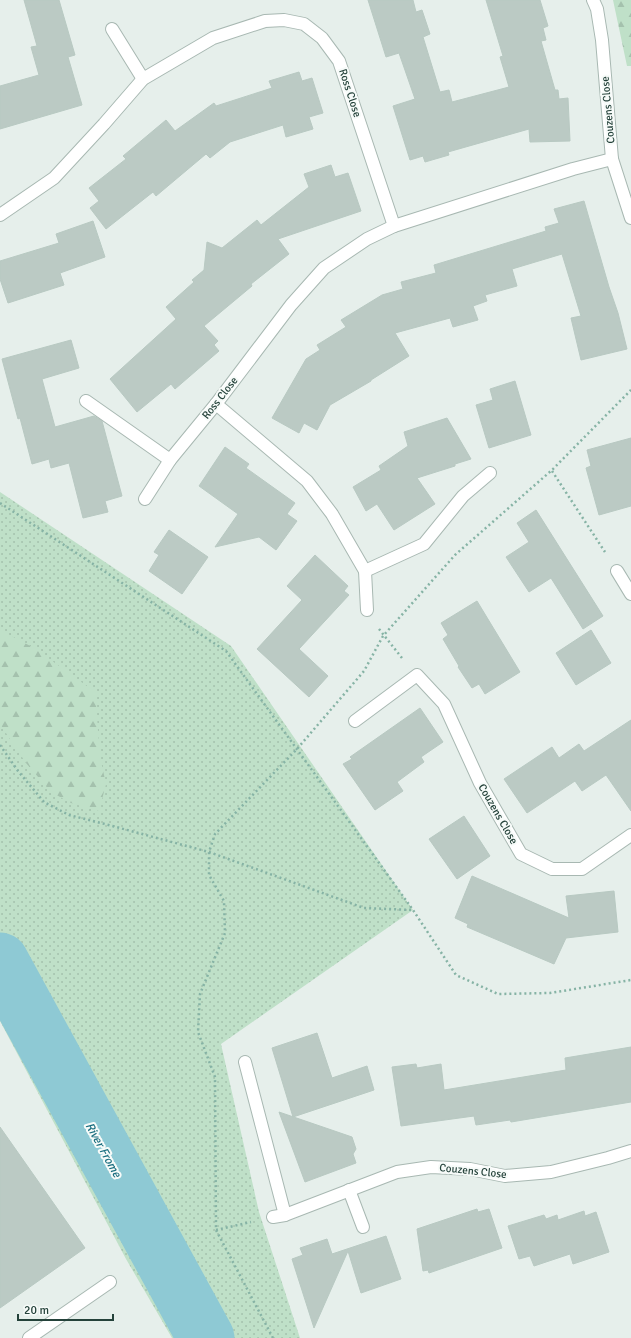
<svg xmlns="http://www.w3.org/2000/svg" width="631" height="1338" viewBox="0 0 631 1338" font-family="Signika,sans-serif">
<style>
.green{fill:url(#green-dots)}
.forest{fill:url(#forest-firs)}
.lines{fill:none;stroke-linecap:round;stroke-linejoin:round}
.river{stroke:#8ec9d4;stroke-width:57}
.building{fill:#bbcac4;stroke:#b8c9c2}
.minor-casing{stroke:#a8b8b2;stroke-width:14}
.path{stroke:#86b3a5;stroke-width:2.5;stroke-dasharray:2 3;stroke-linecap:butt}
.minor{stroke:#fff;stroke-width:12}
.labels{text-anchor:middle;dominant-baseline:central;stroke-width:4;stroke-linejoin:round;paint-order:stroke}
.street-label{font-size:11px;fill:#24423a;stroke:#f7fbf9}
.water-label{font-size:12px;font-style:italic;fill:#1c6f80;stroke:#f7fbf9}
</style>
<defs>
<pattern id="green-dots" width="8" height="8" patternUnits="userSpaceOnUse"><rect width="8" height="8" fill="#bfe0c8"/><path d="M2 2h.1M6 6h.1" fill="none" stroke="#a4c1ad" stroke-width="1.8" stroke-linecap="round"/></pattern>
<pattern id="forest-firs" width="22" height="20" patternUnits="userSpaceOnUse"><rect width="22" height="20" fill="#bfe0c8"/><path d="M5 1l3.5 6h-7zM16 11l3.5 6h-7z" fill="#a4c1ad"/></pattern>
</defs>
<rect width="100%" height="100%" fill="#e6efeb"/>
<!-- green -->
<path class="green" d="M 0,492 L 231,646 L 413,910 L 221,1044 L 259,1212 L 300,1338 L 172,1338 L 126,1259 L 0,1021 Z"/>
<!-- forest -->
<g class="forest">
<path d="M 613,0 L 631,0 L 631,66 L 627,66 Z"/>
<path d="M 0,630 L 34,648 L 95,692 L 100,757 L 106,784 L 99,811 L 71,803 L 51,792 L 26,763 L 0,724 Z"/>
</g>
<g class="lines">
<!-- river -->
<path class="river" d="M 0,961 L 206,1338"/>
</g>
<!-- building -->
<g class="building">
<path d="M 24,0 L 59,0 L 75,55 L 68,57 L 82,105 L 0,129 L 0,86 L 39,75 L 31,47 L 37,46 Z"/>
<path d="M 368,0 L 413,0 L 416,12 L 422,10 L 430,34 L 423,37 L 440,92 L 449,90 L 452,102 L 509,87 L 500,57 L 503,56 L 486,0 L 540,0 L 548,26 L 543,28 L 546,40 L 541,41 L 555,90 L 558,90 L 559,99 L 568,98 L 570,141 L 530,142 L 529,129 L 448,152 L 449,155 L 425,162 L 423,156 L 410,160 L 393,106 L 415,99 L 399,53 L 386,57 Z"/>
<path d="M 299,72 L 302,81 L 312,78 L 323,113 L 309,117 L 313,129 L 286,137 L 283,125 L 230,142 L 210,158 L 206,154 L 156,196 L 153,192 L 106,229 L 90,208 L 99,201 L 89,188 L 126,159 L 123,156 L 166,120 L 175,131 L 214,103 L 216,106 L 272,88 L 269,81 Z"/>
<path d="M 331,165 L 335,177 L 348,173 L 361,211 L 278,239 L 289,254 L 251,284 L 252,286 L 204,326 L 218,341 L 214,345 L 219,351 L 175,389 L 171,384 L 137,412 L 110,379 L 176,319 L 166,307 L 194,282 L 192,280 L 204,270 L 207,242 L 222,248 L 257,220 L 261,225 L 309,187 L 304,174 Z"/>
<path d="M 584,201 L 609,287 L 618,313 L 627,349 L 581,360 L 571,318 L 581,316 L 562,254 L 512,269 L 517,286 L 485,295 L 487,301 L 473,306 L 478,320 L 453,327 L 450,318 L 395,333 L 409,356 L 371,380 L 371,381 L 330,405 L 317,430 L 304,423 L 299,433 L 272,418 L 306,359 L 320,350 L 317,345 L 346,327 L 341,320 L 382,295 L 403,289 L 401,282 L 436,273 L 434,265 L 546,231 L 545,227 L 559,223 L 554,209 Z"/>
<path d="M 93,221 L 105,257 L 60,273 L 64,285 L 8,303 L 0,279 L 0,261 L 59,243 L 56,234 Z"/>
<path d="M 71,340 L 79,368 L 42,379 L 55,427 L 94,416 L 102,421 L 122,496 L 105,501 L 108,512 L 83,518 L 69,463 L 51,468 L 49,459 L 32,464 L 20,418 L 18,419 L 2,359 Z"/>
<path d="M 515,381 L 531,435 L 489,448 L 476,405 L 493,400 L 490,389 Z"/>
<path d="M 447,418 L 471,459 L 455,464 L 455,466 L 417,478 L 435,504 L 394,530 L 377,504 L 366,511 L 353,487 L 381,470 L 379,466 L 408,446 L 404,432 Z"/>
<path d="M 631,438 L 631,506 L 599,515 L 586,468 L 591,466 L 587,450 Z"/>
<path d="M 225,447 L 249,464 L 246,468 L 295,503 L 287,514 L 297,521 L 276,550 L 259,537 L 215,547 L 238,514 L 199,486 Z"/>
<path d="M 536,510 L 603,616 L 583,629 L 551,578 L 529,592 L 506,557 L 529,542 L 517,523 Z"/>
<path d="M 169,530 L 208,557 L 182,594 L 149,571 L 159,555 L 154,552 Z"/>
<path d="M 315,555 L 348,586 L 344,591 L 349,595 L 299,649 L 328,676 L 309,697 L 257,649 L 302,600 L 287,586 Z"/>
<path d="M 477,601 L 520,672 L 485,694 L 479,684 L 472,688 L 458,667 L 459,666 L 443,639 L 448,635 L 441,623 Z"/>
<path d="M 591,630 L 611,663 L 576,685 L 556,653 Z"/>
<path d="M 420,708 L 443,742 L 421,757 L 424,762 L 397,782 L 403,791 L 375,810 L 343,764 L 352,759 L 350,757 Z"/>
<path d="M 631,720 L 631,811 L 606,775 L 582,791 L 575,781 L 527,813 L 504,779 L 552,747 L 559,758 L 579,744 L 584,751 Z"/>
<path d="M 464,816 L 490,856 L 457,879 L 429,839 Z"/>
<path d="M 472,876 L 569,918 L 566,896 L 614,891 L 618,932 L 566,938 L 554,964 L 467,927 L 468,924 L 455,918 Z"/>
<path d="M 317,1033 L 332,1078 L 367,1066 L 374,1090 L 293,1117 L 272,1048 Z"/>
<path d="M 631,1047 L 631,1102 L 511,1122 L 510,1120 L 476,1125 L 474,1116 L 401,1126 L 392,1067 L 416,1064 L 417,1068 L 441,1064 L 444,1090 L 566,1070 L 565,1058 Z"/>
<path d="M 279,1112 L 352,1137 L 356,1149 L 353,1154 L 356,1163 L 305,1182 Z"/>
<path d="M 0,1127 L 85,1248 L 0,1308 Z"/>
<path d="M 477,1209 L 478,1212 L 489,1209 L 502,1248 L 429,1273 L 428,1270 L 423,1271 L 417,1229 Z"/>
<path d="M 584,1211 L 585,1216 L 596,1212 L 609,1252 L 573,1264 L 570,1254 L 534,1266 L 530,1256 L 519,1259 L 508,1226 L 544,1215 L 546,1219 L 557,1215 L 558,1220 Z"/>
<path d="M 386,1236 L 401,1279 L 361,1293 L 348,1251 L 314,1328 L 292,1259 L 303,1255 L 300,1248 L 327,1239 L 332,1254 Z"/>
</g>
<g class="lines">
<!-- minor casing -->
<g class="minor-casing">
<g id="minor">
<path d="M 593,0 L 597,9 L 602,40 L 612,159 L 631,218"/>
<path d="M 112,29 L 143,79"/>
<path d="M 0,215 L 54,178 L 104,124 L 143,79 L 213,38 L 265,21 L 284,20 L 304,24 L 322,38 L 339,61 L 394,226"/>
<path d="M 86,401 L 170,460"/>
<path d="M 216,404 L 307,481 L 332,514 L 365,571 L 367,610"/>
<path d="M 145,499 L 170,460 L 216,404 L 291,305 L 324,268 L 367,239 L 394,226 L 573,169 L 612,159"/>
<path d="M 365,571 L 424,544 L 463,496 L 490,473"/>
<path d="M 617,571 L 631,594"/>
<path d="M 355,721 L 417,675 L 444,704 L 480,783 L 521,854 L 552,869 L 582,869 L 631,835"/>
<path d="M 245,1062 L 285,1215"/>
<path d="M 349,1190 L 363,1227"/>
<path d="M 273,1217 L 285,1215 L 397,1172 L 431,1167 L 470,1169 L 505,1176 L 551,1172 L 608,1158 L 631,1151"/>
<path d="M 29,1338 L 110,1282"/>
</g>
</g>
<!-- path -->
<g class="path">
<path d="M 552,471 L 605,552"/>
<path d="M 0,503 L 226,651 L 413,910 L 456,975 L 498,994 L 550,993 L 631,980"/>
<path d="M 379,629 L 402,658"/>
<path d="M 0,745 L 18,771 L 44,802 L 69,815 L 105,824 L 209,852 L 364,908 L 413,910"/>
<path d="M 216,1230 L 251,1222"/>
<path d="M 273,1338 L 216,1230 L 215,1077 L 198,1032 L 200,994 L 225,933 L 224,901 L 209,875 L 209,852 L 215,834 L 297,749 L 364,671 L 383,636 L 455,555 L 552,470 L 631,390"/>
</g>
<!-- minor -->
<use href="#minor" class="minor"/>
</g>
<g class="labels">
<!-- street labels -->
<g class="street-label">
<text transform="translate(350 93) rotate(72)">Ross Close</text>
<text transform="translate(608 110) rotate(-95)">Couzens Close</text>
<text transform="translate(220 398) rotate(-52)">Ross Close</text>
<text transform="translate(498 814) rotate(60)">Couzens Close</text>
<text transform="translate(473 1171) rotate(6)">Couzens Close</text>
</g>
<!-- water labels -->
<g class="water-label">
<text transform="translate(103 1150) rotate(61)">River Frome</text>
</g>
</g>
<!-- scale -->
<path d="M18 1314v6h95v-6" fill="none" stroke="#24423a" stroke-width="2"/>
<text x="24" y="1314" font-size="12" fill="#24423a" stroke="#f7fbf9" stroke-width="3" paint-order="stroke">20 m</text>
</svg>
